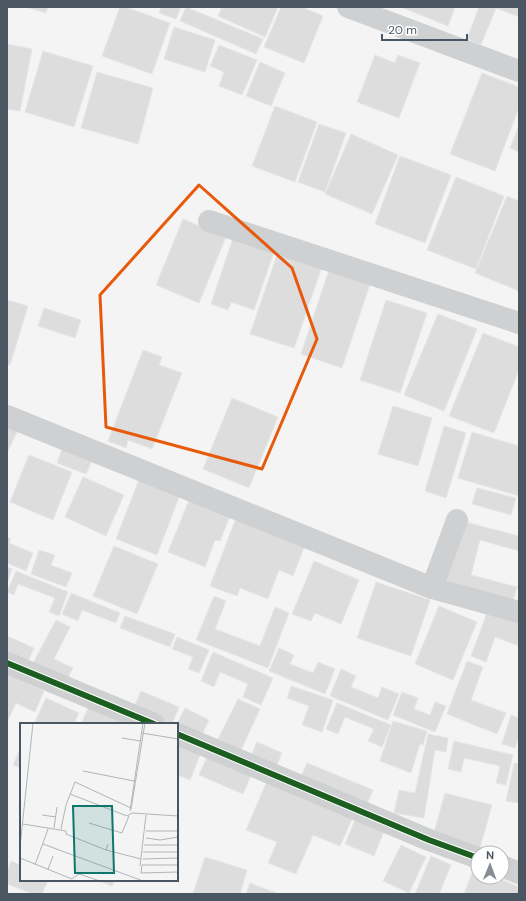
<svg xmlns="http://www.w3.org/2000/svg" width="526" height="901" viewBox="0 0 526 901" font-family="'DM Sans',sans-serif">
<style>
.building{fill:#ddddde;stroke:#e5e6e7}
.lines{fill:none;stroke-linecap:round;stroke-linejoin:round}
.minor{stroke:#ced0d2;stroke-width:22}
.cycleway-casing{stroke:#fff;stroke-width:8}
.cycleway{stroke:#1b5e20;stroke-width:6}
.marked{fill:none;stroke:#e8590c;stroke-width:3;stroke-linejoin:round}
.inset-road{fill:none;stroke:#b0b5b9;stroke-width:1}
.view{fill:#0f766e;fill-opacity:0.15;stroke:#0f766e;stroke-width:2}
.inset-edge{fill:none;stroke:#4a5661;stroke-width:2}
</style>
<rect width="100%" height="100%" fill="#f4f4f4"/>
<!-- building -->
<g class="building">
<path d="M 25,7 L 48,7 L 46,13 Z"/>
<path d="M 120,7 L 125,7 L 170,23 L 152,74 L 102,56 Z"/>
<path d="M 161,7 L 181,7 L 176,19 L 159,13 Z"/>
<path d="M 186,7 L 263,39 L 256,54 L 180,21 Z"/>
<path d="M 222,7 L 278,7 L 265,37 L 218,16 Z"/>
<path d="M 281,7 L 302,7 L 323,16 L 304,63 L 264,47 Z"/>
<path d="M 401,7 L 455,7 L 448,26 Z"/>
<path d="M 479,7 L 519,7 L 519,17 L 496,8 L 481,45 L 467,39 Z"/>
<path d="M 174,27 L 215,40 L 205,72 L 164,59 Z"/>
<path d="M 7,44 L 32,49 L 20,111 L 7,109 Z"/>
<path d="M 219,45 L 257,60 L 242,95 L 219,86 L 224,72 L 210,66 Z"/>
<path d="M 43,51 L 93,66 L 74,127 L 25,112 Z"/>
<path d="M 375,55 L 395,63 L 398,55 L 420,63 L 399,118 L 357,102 Z"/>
<path d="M 260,62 L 285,73 L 271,106 L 246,96 Z"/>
<path d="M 97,72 L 153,88 L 138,144 L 81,128 Z"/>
<path d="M 482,73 L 519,87 L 519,107 L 495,171 L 450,154 Z"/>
<path d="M 275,106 L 317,122 L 295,182 L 252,166 Z"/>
<path d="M 319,124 L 346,133 L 325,192 L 298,182 Z"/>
<path d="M 519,125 L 519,152 L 510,148 Z"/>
<path d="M 351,134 L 398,155 L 372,214 L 325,194 Z"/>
<path d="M 400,156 L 451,175 L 425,243 L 375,224 Z"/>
<path d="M 456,177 L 504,196 L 476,269 L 427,250 Z"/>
<path d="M 507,196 L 519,201 L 519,291 L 475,273 Z"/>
<path d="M 183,219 L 226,237 L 199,303 L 156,285 Z"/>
<path d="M 233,238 L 274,252 L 254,310 L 231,302 L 228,310 L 211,304 Z"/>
<path d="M 278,252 L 322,267 L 294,348 L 250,334 Z"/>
<path d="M 329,270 L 370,284 L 342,368 L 301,354 Z"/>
<path d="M 7,300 L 28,306 L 10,365 L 7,364 Z"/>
<path d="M 386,300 L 427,313 L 400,393 L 360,380 Z"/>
<path d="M 44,308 L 81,320 L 75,338 L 38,326 Z"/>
<path d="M 438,314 L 477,329 L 444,411 L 404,395 Z"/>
<path d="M 483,333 L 519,347 L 519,370 L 494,433 L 449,416 Z"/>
<path d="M 143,350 L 162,357 L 159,365 L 182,373 L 152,449 L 128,440 L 126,448 L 108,441 Z"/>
<path d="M 232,398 L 278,417 L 249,488 L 203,469 Z"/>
<path d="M 393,406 L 432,418 L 418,466 L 378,454 Z"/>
<path d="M 7,424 L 18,430 L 7,453 Z"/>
<path d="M 444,426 L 466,433 L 446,498 L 425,491 Z"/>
<path d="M 472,432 L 519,446 L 519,496 L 458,478 Z"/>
<path d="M 63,446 L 93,458 L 86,474 L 57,463 Z"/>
<path d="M 29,455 L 72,472 L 53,520 L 10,502 Z"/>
<path d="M 83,477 L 124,495 L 106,536 L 65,517 Z"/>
<path d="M 140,477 L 181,492 L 157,555 L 116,539 Z"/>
<path d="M 477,488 L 516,498 L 511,515 L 472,504 Z"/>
<path d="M 191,495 L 232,511 L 220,541 L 215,540 L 205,567 L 168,552 Z"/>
<path d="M 238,513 L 307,540 L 293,576 L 279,570 L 268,599 L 240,588 L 237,596 L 210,586 Z"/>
<path d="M 462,521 L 519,536 L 519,551 L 480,540 L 471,575 L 517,587 L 512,604 L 445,585 Z"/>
<path d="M 7,537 L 11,539 L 9,543 L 33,553 L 26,571 L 7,563 Z"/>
<path d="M 114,546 L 158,564 L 137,614 L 93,596 Z"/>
<path d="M 39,550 L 55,555 L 51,565 L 72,573 L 66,587 L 31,574 Z"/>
<path d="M 314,561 L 359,580 L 341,624 L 315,613 L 311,621 L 292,614 Z"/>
<path d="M 7,567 L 12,569 L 7,583 Z"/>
<path d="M 16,571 L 68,592 L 59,616 L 49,612 L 55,598 L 18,584 L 14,595 L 7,592 Z"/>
<path d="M 376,582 L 430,600 L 411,656 L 357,638 Z"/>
<path d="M 71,593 L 120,613 L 116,623 L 82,610 L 78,621 L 62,614 Z"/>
<path d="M 214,596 L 226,601 L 215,629 L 260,646 L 275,607 L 289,613 L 268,668 L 196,640 Z"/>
<path d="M 490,605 L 519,616 L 519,646 L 495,637 L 486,662 L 471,656 Z"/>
<path d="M 439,606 L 477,622 L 453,680 L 415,664 Z"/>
<path d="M 125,616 L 175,634 L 170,647 L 120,628 Z"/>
<path d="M 56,620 L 70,627 L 54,659 L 73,668 L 65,684 L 31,667 Z"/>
<path d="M 7,636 L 34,648 L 26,666 L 7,657 Z"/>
<path d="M 177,637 L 209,650 L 199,673 L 188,669 L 193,657 L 172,649 Z"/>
<path d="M 279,648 L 294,655 L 290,664 L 313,673 L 318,662 L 335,669 L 325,694 L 269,671 Z"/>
<path d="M 213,652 L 273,678 L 261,705 L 243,697 L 248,684 L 220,672 L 214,687 L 201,681 Z"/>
<path d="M 467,661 L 483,667 L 471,700 L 506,713 L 497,734 L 447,714 Z"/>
<path d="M 341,669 L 356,676 L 351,687 L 378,698 L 382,687 L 399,694 L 388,720 L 330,696 Z"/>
<path d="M 8,675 L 44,691 L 35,712 L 16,703 L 7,722 Z"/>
<path d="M 291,686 L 333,700 L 322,732 L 302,725 L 309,706 L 287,698 Z"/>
<path d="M 141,691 L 179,707 L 172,724 L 133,709 Z"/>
<path d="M 402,692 L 418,698 L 414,709 L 430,715 L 435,702 L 446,706 L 435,732 L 393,715 Z"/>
<path d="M 46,698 L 79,713 L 74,724 L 34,724 Z"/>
<path d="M 238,699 L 260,709 L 241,750 L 218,739 Z"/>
<path d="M 337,703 L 391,725 L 382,747 L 368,741 L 374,729 L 345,717 L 338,734 L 326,729 Z"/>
<path d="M 90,704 L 128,724 L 81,724 Z"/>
<path d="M 185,708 L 209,720 L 201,737 L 177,724 Z"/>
<path d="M 511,715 L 519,718 L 519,736 L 515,748 L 502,744 Z"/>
<path d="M 393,721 L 427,731 L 423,745 L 420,744 L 411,773 L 380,761 Z"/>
<path d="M 428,734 L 448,738 L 446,752 L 435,750 L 424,818 L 394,813 L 399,790 L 415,793 Z"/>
<path d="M 177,740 L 202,750 L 190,780 L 177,775 Z"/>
<path d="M 454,741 L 513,755 L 506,785 L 496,783 L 500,766 L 464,758 L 461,772 L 448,769 Z"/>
<path d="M 257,742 L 282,753 L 276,767 L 251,756 Z"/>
<path d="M 19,751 L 21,752 L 21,768 L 13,765 Z"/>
<path d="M 208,755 L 252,773 L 243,794 L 199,775 Z"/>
<path d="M 307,763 L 373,790 L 366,807 L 300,779 Z"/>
<path d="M 514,763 L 519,764 L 519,803 L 506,801 Z"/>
<path d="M 267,781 L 353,817 L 340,846 L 313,835 L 296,874 L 268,863 L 277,842 L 246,830 Z"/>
<path d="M 445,793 L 492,805 L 480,848 L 433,836 Z"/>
<path d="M 355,820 L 384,831 L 374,856 L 345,844 Z"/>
<path d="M 401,845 L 426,857 L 409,893 L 383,881 Z"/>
<path d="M 431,856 L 451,865 L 439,894 L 415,894 Z"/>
<path d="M 205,857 L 247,870 L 240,894 L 193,894 Z"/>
<path d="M 11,861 L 21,865 L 21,880 L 48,880 L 42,894 L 33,894 L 7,884 L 7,872 Z"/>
<path d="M 474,868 L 478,870 L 478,877 L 495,877 L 519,887 L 519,894 L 464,894 Z"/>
<path d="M 97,880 L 115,880 L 112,886 Z"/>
<path d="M 250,883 L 279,894 L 246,894 Z"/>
</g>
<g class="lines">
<!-- minor -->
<g class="minor">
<path d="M 348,7 L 519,71"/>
<path d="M 209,221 L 519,323"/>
<path d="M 7,416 L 432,588 L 457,520"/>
<path d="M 432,588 L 519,612"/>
<path d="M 7,663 L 154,724"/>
<path d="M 177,734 L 429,840 L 478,858"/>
<path d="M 502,866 L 519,873"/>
</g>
<!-- cycleway casing -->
<g class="cycleway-casing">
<g id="cycleway">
<path d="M 7,663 L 154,724"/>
<path d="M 177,734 L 429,840 L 478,858"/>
</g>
</g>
<!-- cycleway -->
<use href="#cycleway" class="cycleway"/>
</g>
<!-- marked area -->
<path class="marked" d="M 199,185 L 292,268 L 317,339 L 262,469 L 106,427 L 100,295 Z"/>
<!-- overview -->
<g transform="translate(20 723)">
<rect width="158" height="158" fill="#f4f4f4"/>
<path class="inset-road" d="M 122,10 L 158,16M 102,15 L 120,18M 63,48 L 114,58M 50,71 L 107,93 L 112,90M 111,86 L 125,0M 110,88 L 123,0M 112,90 L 158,93M 22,92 L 36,94M 69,100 L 102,110 L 109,93M 3,101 L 46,108 L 46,111 L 86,127 L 88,121M 34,105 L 37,84M 41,106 L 46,82 L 55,59 L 111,85M 126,108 L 158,108M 126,115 L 140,117 L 158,114M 23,121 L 123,158M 124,122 L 158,122M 0,124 L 13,0M 86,127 L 121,136M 123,129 L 158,129M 0,135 L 52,156 L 59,151 L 80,158M 123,136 L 158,135M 15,142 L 28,106M 158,142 L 122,142 L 121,150 L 158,149M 120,143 L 126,92M 28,146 L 33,133"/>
<path class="view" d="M 53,83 L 92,83 L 94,150 L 55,150 Z"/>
<rect width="158" height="158" class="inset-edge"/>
</g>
<!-- border -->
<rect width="526" height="901" fill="none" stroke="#4a5661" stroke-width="16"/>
<!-- north arrow -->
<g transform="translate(490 865) rotate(1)"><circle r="19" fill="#ffffff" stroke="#b7bbc0"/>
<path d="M0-3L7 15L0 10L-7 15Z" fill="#868d94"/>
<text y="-6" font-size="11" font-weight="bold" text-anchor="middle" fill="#4a5661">N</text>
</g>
<!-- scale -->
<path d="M382 34v6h85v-6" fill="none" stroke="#4a5661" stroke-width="2"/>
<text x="388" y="34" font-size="12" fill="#4a5661" stroke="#ffffff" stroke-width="3" paint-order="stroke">20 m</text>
</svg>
